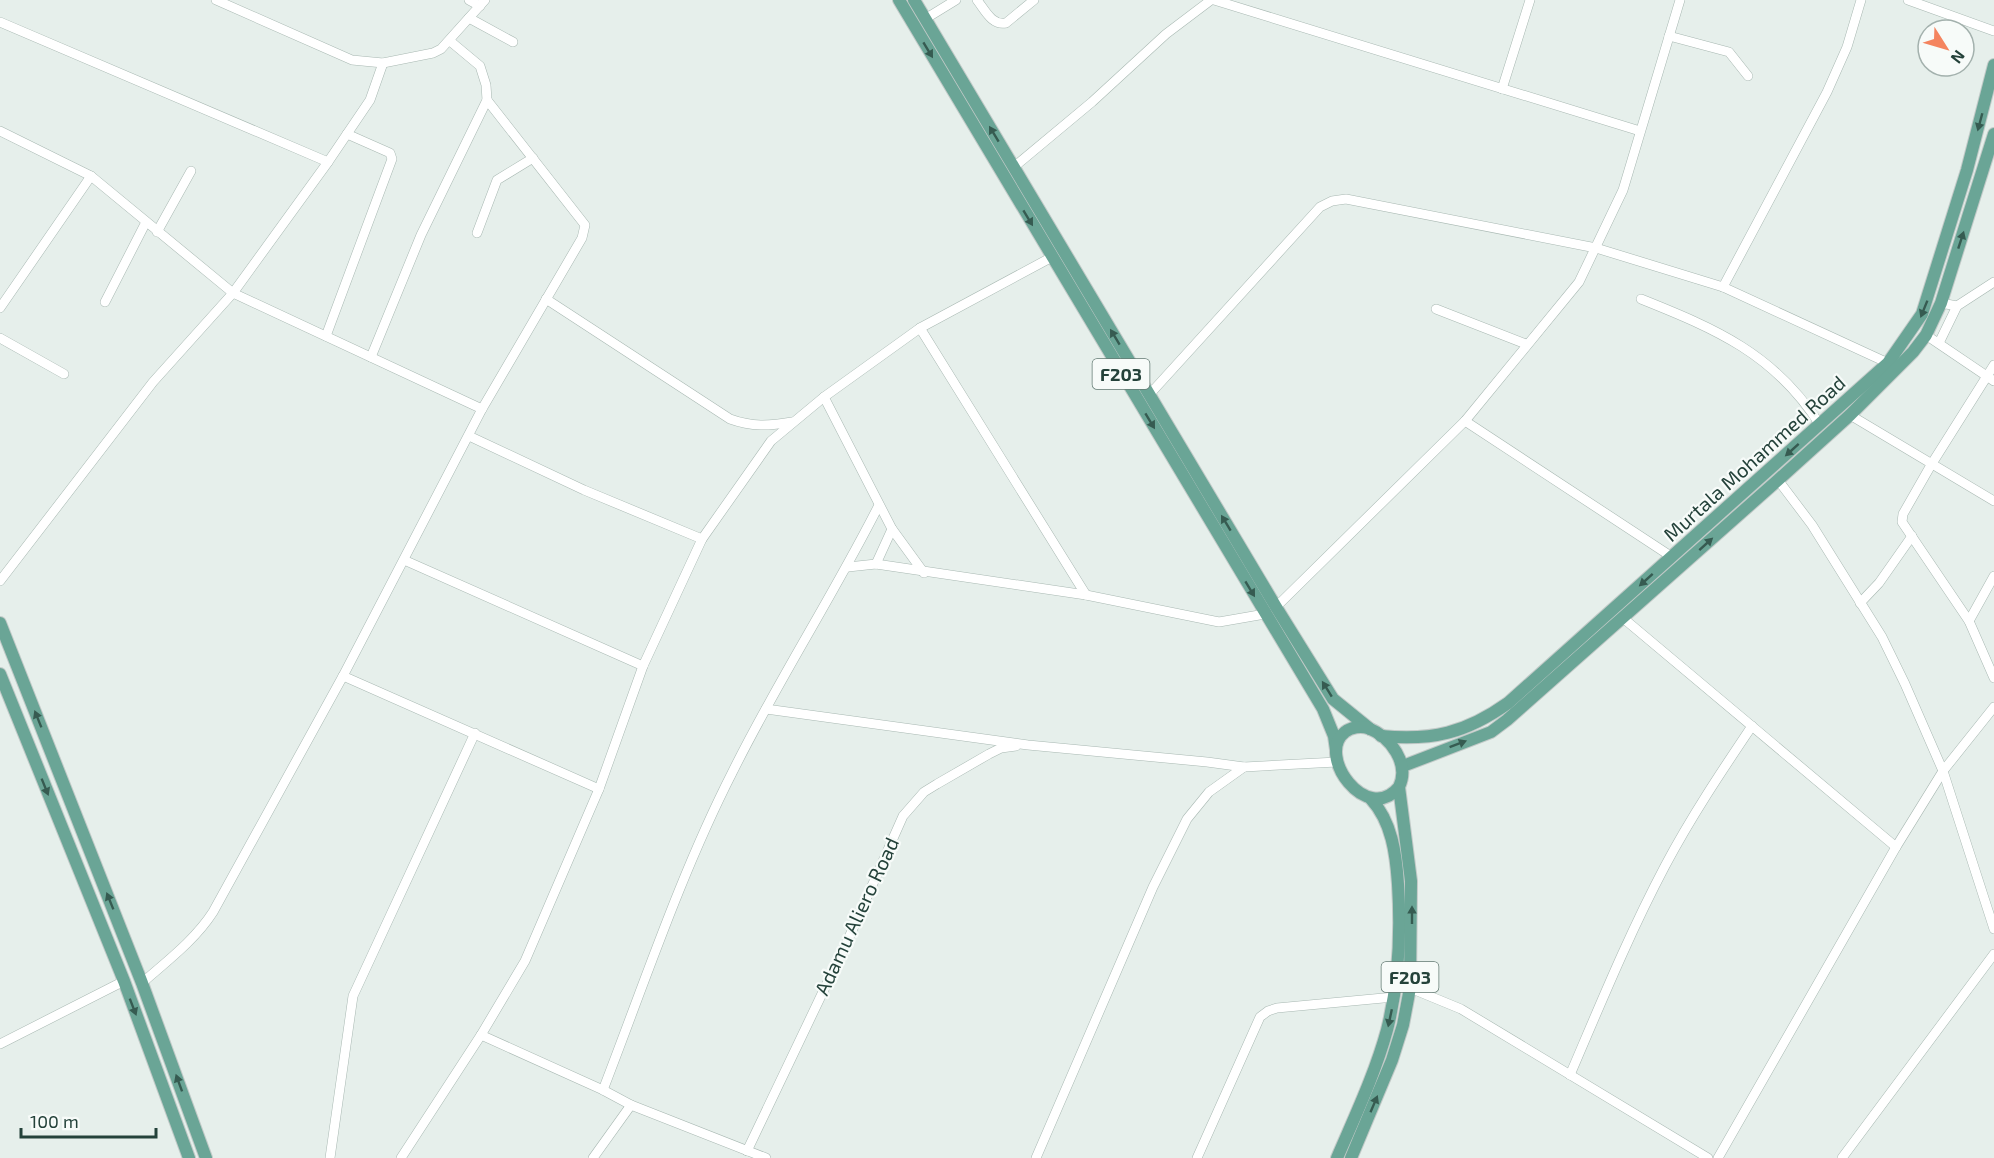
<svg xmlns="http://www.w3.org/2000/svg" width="1994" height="1158" viewBox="0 0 1994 1158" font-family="'Exo 2',sans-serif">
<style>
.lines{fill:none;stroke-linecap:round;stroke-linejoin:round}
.minor-casing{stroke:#a8b8b2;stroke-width:10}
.major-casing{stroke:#c2cac8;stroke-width:14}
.minor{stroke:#fff;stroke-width:9}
.major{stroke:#6aa596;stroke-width:12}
.oneway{fill:#365b51}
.labels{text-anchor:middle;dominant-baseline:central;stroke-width:4.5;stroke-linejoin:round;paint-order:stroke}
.shield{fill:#f7fbf9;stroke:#637a73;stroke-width:1.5}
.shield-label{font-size:18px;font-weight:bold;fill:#24423a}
.street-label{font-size:20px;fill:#24423a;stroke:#f7fbf9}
</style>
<rect width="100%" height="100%" fill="#e6efeb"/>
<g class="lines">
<!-- minor casing -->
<g class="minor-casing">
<g id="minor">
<path d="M 216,0 L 352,60 L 383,63 L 433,53 L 441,49 L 485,0"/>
<path d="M 469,0 L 480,6"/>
<path d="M 977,0 C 985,10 992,26 1006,23 L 1034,0"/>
<path d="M 1214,0 L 1640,131"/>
<path d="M 1908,0 L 1994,31"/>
<path d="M 469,18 L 513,42"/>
<path d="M 925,19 L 956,0"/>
<path d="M 0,22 L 328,162"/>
<path d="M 1669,36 L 1729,52 L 1748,76"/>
<path d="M 1502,89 L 1530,0"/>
<path d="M 0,131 L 91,176 L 233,293 L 482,409"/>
<path d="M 1014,167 L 1092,102 L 1166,34 L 1211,0"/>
<path d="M 157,232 L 191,171"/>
<path d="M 477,233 L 497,180 L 533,158"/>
<path d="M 1723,287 L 1827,92 L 1847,47 L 1861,0"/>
<path d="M 546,299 L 730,419 C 752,427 769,426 792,422"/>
<path d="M 1641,299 C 1716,329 1775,354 1820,425"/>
<path d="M 105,302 L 146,222"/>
<path d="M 1941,303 L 1957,306 L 1994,282"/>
<path d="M 0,308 L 91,176"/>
<path d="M 1436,309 L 1526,344"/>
<path d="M 920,328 L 1086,595"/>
<path d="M 1926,335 L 1994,381"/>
<path d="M 326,336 L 392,159 L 390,153 L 347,134"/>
<path d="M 0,338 L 64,374"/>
<path d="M 1939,343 L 1957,306"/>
<path d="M 371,357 L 421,235 L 487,100 L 486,85 L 480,66 L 450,41"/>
<path d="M 1994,365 L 1931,465 L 1903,514 L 1902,522 L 1969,621 L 1994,678"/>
<path d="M 1149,395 L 1320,207 L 1332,201 L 1346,199 L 1596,248 L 1723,287 L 1888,363"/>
<path d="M 824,397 L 892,529 L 924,573"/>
<path d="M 1850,415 L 1994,501"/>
<path d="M 1465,421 L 1672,557"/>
<path d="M 469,436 L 584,490 L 702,539"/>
<path d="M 1778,480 L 1812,525 L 1882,637 L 1905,684 L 1943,771 L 1994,929"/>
<path d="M 404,560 L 643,666"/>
<path d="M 876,564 L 892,529"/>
<path d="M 848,567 L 876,564 L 1086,595 L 1219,622 L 1265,614"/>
<path d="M 0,581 L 153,382 L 233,293 L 328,162 L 370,100 L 383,63"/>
<path d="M 1860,603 L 1879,583 L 1912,536"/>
<path d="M 1276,607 L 1465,421 L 1579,282 L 1623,190 L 1680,0"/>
<path d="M 1623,618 L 1896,847"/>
<path d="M 1969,621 L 1994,576"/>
<path d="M 343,676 L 599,789"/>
<path d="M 766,709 L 1028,745 L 1207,762 L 1244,767 L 1337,762"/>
<path d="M 142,983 C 167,961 195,940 213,912 L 343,676 L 482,409 L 582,238 L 585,225 L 487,100"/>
<path d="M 1410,988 L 1461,1009 L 1708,1158"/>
<path d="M 481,1035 L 603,1090 L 631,1105 L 766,1158"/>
<path d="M 0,1044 L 124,981"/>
<path d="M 1570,1075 C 1600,1005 1629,934 1665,866 C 1691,817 1721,772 1752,726"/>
<path d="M 603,1090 C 644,984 681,873 732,773 C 777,682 833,596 879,505"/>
<path d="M 747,1151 L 851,933 L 903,816 L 924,792 L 937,784 L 989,754 L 1001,748 L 1016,746"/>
<path d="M 330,1158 L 353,996 L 475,733"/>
<path d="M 401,1158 L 481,1035 L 525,961 L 599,789 L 643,666 L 702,539 L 771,441 L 824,397 L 920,328 L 1052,257"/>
<path d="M 593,1158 L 631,1105"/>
<path d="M 1036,1158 L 1153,887 L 1187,819 L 1209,792 L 1244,767"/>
<path d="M 1197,1158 L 1260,1017 L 1268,1011 L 1277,1008 L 1394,997"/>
<path d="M 1718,1158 L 1896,847 L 1943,771 L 1994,707"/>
<path d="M 1842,1158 L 1994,954"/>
</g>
</g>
<!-- major casing -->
<g class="major-casing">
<g id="major">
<path d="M 899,0 L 1323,709 L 1334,736 L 1336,750"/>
<path d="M 914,0 L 1276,607 L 1333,699 L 1370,729"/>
<path d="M 0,623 L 142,983 L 206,1158"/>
<path d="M 0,674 L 124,981 L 189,1158"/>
<path d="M 1381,736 C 1432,741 1466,733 1508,703 L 1888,363 L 1922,314 L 1967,170 L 1994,65"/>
<path d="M 1403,766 L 1491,732 L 1507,720 L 1778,480 L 1850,415 L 1913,352 L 1926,335 L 1941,303 L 1994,134"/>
<path d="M 1337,1158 C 1355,1116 1375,1074 1387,1030 C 1399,983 1401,933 1398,884 C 1396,854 1392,822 1371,799"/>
<path d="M 1351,1158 L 1392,1060 L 1403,1025 L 1410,988 L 1411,881 L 1399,787 C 1410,764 1391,737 1368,728 C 1361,726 1351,727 1345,732 C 1315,755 1367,826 1399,787"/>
</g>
</g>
<!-- minor -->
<use href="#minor" class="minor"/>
<!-- major -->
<use href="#major" class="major"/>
</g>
<!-- one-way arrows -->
<defs><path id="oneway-solid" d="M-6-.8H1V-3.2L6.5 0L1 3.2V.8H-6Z" transform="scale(1.5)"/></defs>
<g class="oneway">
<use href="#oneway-solid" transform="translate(928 50) rotate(59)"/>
<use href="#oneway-solid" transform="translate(1980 122) rotate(105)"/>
<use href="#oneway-solid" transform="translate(994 134) rotate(-121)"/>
<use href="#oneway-solid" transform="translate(1028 218) rotate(59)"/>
<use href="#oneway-solid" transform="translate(1961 240) rotate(-72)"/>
<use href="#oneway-solid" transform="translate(1924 309) rotate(112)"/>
<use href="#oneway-solid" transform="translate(1115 337) rotate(-121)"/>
<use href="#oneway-solid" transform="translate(1150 421) rotate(59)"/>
<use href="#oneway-solid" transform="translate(1792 450) rotate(138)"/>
<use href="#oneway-solid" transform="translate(1226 523) rotate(-121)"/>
<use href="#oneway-solid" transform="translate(1706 544) rotate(-42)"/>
<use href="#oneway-solid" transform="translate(1646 580) rotate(138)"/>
<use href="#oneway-solid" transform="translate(1250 589) rotate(59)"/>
<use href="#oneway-solid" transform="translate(1327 689) rotate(-122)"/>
<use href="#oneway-solid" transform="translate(38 719) rotate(-112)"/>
<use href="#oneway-solid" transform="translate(1458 744) rotate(-21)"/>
<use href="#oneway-solid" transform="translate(45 787) rotate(68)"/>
<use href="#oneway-solid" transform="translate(110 901) rotate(-112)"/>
<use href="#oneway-solid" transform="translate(1412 915) rotate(-90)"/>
<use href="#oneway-solid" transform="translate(133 1007) rotate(69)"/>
<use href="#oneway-solid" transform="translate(1390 1018) rotate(102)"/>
<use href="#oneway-solid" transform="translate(179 1083) rotate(-110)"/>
<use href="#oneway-solid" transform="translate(1374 1104) rotate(-67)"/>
</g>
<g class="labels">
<!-- shield labels -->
<g class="shield">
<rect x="1092.5" y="359" width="57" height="30" rx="4.5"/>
<rect x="1381.5" y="962" width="57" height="30" rx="4.5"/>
</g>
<g class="shield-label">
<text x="1121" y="374">F203</text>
<text x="1410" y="977">F203</text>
</g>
<!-- street labels -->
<g class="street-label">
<text transform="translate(1754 458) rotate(-42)">Murtala Mohammed Road</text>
<text transform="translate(856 916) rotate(-65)">Adamu Aliero Road</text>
</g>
</g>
<!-- north arrow -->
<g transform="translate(1946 48) rotate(127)"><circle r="28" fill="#f7fbf9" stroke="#a3b1ad" stroke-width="1.5"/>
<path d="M0-4.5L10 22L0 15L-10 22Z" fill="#f4845f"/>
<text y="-9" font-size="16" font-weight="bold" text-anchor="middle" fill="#24423a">N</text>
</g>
<!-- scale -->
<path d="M21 1128v9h135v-9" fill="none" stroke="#24423a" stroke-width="3"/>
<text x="30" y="1128" font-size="18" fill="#24423a" stroke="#f7fbf9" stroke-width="4.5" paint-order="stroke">100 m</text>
</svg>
